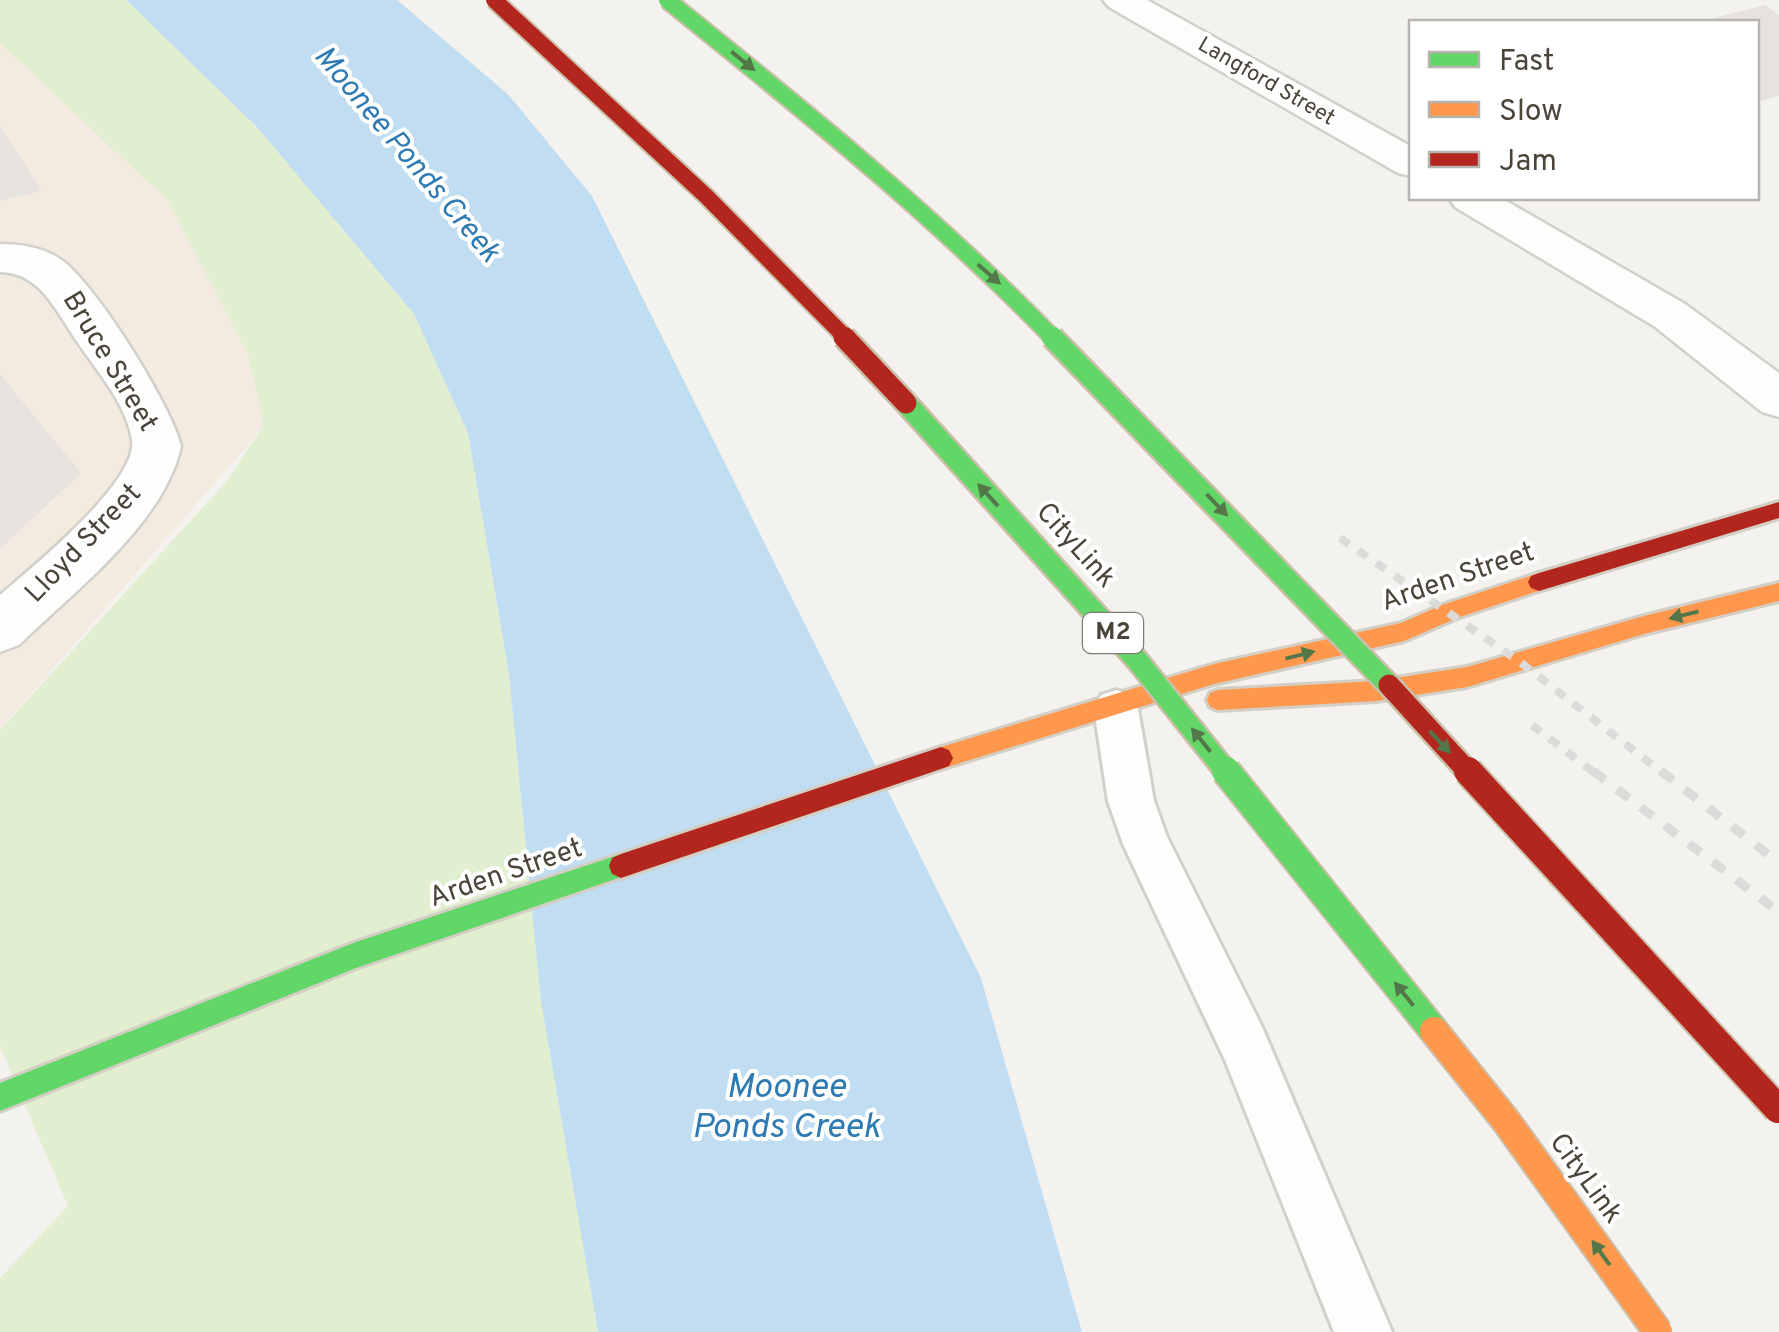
<svg xmlns="http://www.w3.org/2000/svg" width="1779" height="1332" viewBox="0 0 1779 1332" font-family="Overpass,sans-serif">
<style>
.commercial{fill:#f3ebdf}
.green{fill:#e1eecf}
.parking{fill:#e6e3df}
.water{fill:#c0ddf1}
.pier{fill:#f4f2ee}
.lines{fill:none;stroke-linecap:round;stroke-linejoin:round}
.lane-casing{stroke:#d2d0cb;stroke-width:6}
.street-casing{stroke:#d2d0cb;stroke-width:5}
.fast-casing{stroke:#d3cfc5;stroke-width:6}
.slow-casing{stroke:#d3cfc5;stroke-width:6}
.jam-casing{stroke:#d3cfc5;stroke-width:6}
.lane{fill:#fdfdfc;fill-rule:evenodd}
.street{fill:#fdfdfc;fill-rule:evenodd}
.fast{fill:#63d668;fill-rule:evenodd}
.slow{fill:#ff974d;fill-rule:evenodd}
.jam{fill:#b3261e;fill-rule:evenodd}
.rail-far1{stroke:#dbdbda;stroke-width:8;stroke-dasharray:11 11;stroke-linecap:butt}
.rail{stroke:#dbdbda;stroke-width:9;stroke-dasharray:15 15;stroke-linecap:butt}
.fast-bridge-far2-casing{stroke:#ccbfa9;stroke-width:20;stroke-linecap:butt}
.fast-bridge-far1-casing{stroke:#ccbfa9;stroke-width:26;stroke-linecap:butt}
.fast-bridge-casing{stroke:#ccbfa9;stroke-width:32;stroke-linecap:butt}
.slow-bridge-casing{stroke:#ccbfa9;stroke-width:32;stroke-linecap:butt}
.jam-bridge-far2-casing{stroke:#ccbfa9;stroke-width:20;stroke-linecap:butt}
.jam-bridge-far1-casing{stroke:#ccbfa9;stroke-width:26;stroke-linecap:butt}
.jam-bridge-casing{stroke:#ccbfa9;stroke-width:32;stroke-linecap:butt}
.fast-bridge-far2{stroke:#63d668;stroke-width:16}
.fast-bridge-far1{stroke:#63d668;stroke-width:21}
.fast-bridge{stroke:#63d668;stroke-width:28}
.slow-bridge{stroke:#ff974d;stroke-width:28}
.jam-bridge-far2{stroke:#b3261e;stroke-width:16}
.jam-bridge-far1{stroke:#b3261e;stroke-width:21}
.jam-bridge{stroke:#b3261e;stroke-width:28}
.oneway{fill:#537749}
.labels{text-anchor:middle;dominant-baseline:central;stroke-width:8;stroke-linejoin:round;paint-order:stroke}
.far-street-label{font-size:22px;fill:#4b4439;stroke:#fff}
.shield{fill:#fff;stroke:#817c74;stroke-width:2.5}
.shield-label{font-size:25px;font-weight:bold;fill:#4b4439}
.street-label{font-size:28px;fill:#4b4439;stroke:#fff}
.water-label{font-size:30px;font-style:italic;fill:#2e7ab2;stroke:#fff}
.near-water-label{font-size:35px;font-style:italic;fill:#2e7ab2;stroke:#fff}
</style>
<rect width="100%" height="100%" fill="#f4f2ee"/>
<!-- commercial -->
<path class="commercial" d="M 0,20 L 167,200 L 248,354 L 265,425 L 0,729 Z"/>
<!-- green -->
<path class="green" d="M 0,0 L 126,0 L 257,127 L 414,314 L 468,433 L 509,674 L 541,1001 L 598,1332 L 0,1332 L 0,1278 L 68,1206 L 0,1046 L 0,730 L 227,481 L 264,425 L 248,354 L 167,200 L 0,43 Z"/>
<!-- parking -->
<g class="parking">
<path d="M 1765,5 L 1779,15 L 1779,96 L 1757,102 L 1756,22 L 1698,22 Z"/>
<path d="M 0,126 L 42,191 L 0,201 Z"/>
<path d="M 0,374 L 81,473 L 0,549 Z"/>
</g>
<!-- water -->
<path class="water" d="M 126,0 L 408,0 L 498,82 L 592,196 L 981,978 L 1082,1332 L 598,1332 L 541,1001 L 509,674 L 468,433 L 414,314 L 257,127 Z"/>
<!-- pier -->
<path class="pier" d="M 397,0 L 415,0 L 501,79 L 529,112 Z"/>
<g class="lines">
<!-- lane casing -->
<g class="lane-casing">
<path id="lane" d="M 1116,690 L 1131,695 L 1138,709 L 1154,801 L 1167,837 L 1262,1027 L 1392,1332 L 1334,1332 L 1225,1060 L 1123,844 L 1108,801 L 1094,709 L 1101,695 Z"/>
</g>
<!-- street casing -->
<g class="street-casing">
<g id="street">
<path d="M 1103,0 L 1147,0 L 1412,147 L 1412,176 L 1398,173 L 1109,7 Z"/>
<path d="M 1449,198 L 1501,198 L 1685,304 L 1779,373 L 1779,417 L 1762,412 L 1654,326 L 1455,207 Z"/>
<path d="M 0,244 C 20,244 42,247 60,259 C 93,280 172,406 181,446 C 165,523 73,592 19,645 L 0,652 L 0,595 C 31,568 138,482 132,440 C 126,401 92,366 72,334 C 53,305 38,273 0,272 Z"/>
</g>
</g>
<!-- fast casing -->
<g class="fast-casing">
<path id="fast" d="M 621,854 L 630,858 L 633,866 L 630,874 L 356,968 L 0,1111 L 0,1083 L 356,942 Z"/>
</g>
<!-- slow casing -->
<g class="slow-casing">
<g id="slow">
<path d="M 1539,573 L 1547,576 L 1550,582 L 1547,588 L 1457,618 L 1404,641 L 1214,684 L 941,769 L 933,766 L 929,758 L 933,750 L 941,747 L 1214,664 L 1401,623 L 1442,605 Z"/>
<path d="M 1779,583 L 1779,601 L 1644,634 L 1467,687 L 1376,701 L 1218,710 L 1210,707 L 1207,700 L 1210,693 L 1218,690 L 1376,681 L 1467,667 L 1644,616 Z"/>
</g>
</g>
<!-- jam casing -->
<g class="jam-casing">
<g id="jam">
<path d="M 1779,502 L 1779,518 L 1539,591 L 1531,588 L 1528,582 L 1531,576 L 1539,573 Z"/>
<path d="M 941,747 L 949,750 L 953,758 L 949,766 L 941,769 L 621,878 L 612,874 L 609,866 L 612,858 L 621,854 Z"/>
</g>
</g>
<!-- lane -->
<use href="#lane" class="lane"/>
<!-- street -->
<use href="#street" class="street"/>
<!-- fast -->
<use href="#fast" class="fast"/>
<!-- slow -->
<use href="#slow" class="slow"/>
<!-- jam -->
<use href="#jam" class="jam"/>
<!-- rail-far1 -->
<g class="rail-far1">
<path d="M 1340,538 L 1520,662 L 1664,774"/>
<path d="M 1532,725 L 1596,774"/>
</g>
<!-- rail -->
<g class="rail">
<path d="M 1593,771 L 1779,912"/>
<path d="M 1661,771 L 1779,863"/>
</g>
<!-- fast-bridge-far2 casing -->
<g class="fast-bridge-far2-casing">
<path id="fast-bridge-far2" d="M 667,0 C 800,107 935,216 1054,339"/>
</g>
<!-- fast-bridge-far1 casing -->
<g class="fast-bridge-far1-casing">
<g id="fast-bridge-far1">
<path d="M 1052,337 L 1389,685"/>
<path d="M 906,403 L 1137,660 L 1228,774"/>
</g>
</g>
<!-- fast-bridge casing -->
<g class="fast-bridge-casing">
<path id="fast-bridge" d="M 1226,771 L 1434,1031"/>
</g>
<!-- slow-bridge casing -->
<g class="slow-bridge-casing">
<path id="slow-bridge" d="M 1434,1031 L 1506,1121 L 1658,1332"/>
</g>
<!-- jam-bridge-far2 casing -->
<g class="jam-bridge-far2-casing">
<path id="jam-bridge-far2" d="M 494,0 L 706,196 L 847,339"/>
</g>
<!-- jam-bridge-far1 casing -->
<g class="jam-bridge-far1-casing">
<g id="jam-bridge-far1">
<path d="M 844,337 L 906,403"/>
<path d="M 1389,685 L 1470,774"/>
</g>
</g>
<!-- jam-bridge casing -->
<g class="jam-bridge-casing">
<path id="jam-bridge" d="M 1468,771 L 1778,1109"/>
</g>
<!-- fast-bridge-far2 -->
<use href="#fast-bridge-far2" class="fast-bridge-far2"/>
<!-- fast-bridge-far1 -->
<use href="#fast-bridge-far1" class="fast-bridge-far1"/>
<!-- fast-bridge -->
<use href="#fast-bridge" class="fast-bridge"/>
<!-- slow-bridge -->
<use href="#slow-bridge" class="slow-bridge"/>
<!-- jam-bridge-far2 -->
<use href="#jam-bridge-far2" class="jam-bridge-far2"/>
<!-- jam-bridge-far1 -->
<use href="#jam-bridge-far1" class="jam-bridge-far1"/>
<!-- jam-bridge -->
<use href="#jam-bridge" class="jam-bridge"/>
</g>
<!-- one-way arrows -->
<defs><path id="oneway-solid" d="M-6-.8H1V-3.2L6.5 0L1 3.2V.8H-6Z" transform="scale(2.5)"/></defs>
<g class="oneway">
<use href="#oneway-solid" transform="translate(743 61) rotate(39)"/>
<use href="#oneway-solid" transform="translate(989 274) rotate(41)"/>
<use href="#oneway-solid" transform="translate(988 495) rotate(-132)"/>
<use href="#oneway-solid" transform="translate(1217 505) rotate(46)"/>
<use href="#oneway-solid" transform="translate(1684 615) rotate(166)"/>
<use href="#oneway-solid" transform="translate(1300 655) rotate(-14)"/>
<use href="#oneway-solid" transform="translate(1201 740) rotate(-129)"/>
<use href="#oneway-solid" transform="translate(1440 742) rotate(47)"/>
<use href="#oneway-solid" transform="translate(1404 994) rotate(-129)"/>
<use href="#oneway-solid" transform="translate(1601 1253) rotate(-126)"/>
</g>
<g class="labels">
<!-- far-street labels -->
<g class="far-street-label">
<text transform="translate(1266 82) rotate(30)">Langford Street</text>
</g>
<!-- shield labels -->
<rect class="shield" x="1083" y="613" width="60" height="40" rx="8"/>
<g class="shield-label">
<text x="1113" y="633">M2</text>
</g>
<!-- street labels -->
<g class="street-label">
<text transform="translate(109 362) rotate(59)">Bruce Street</text>
<text transform="translate(84 544) rotate(-46)">Lloyd Street</text>
<text transform="translate(1075 546) rotate(48)">CityLink</text>
<text transform="translate(1458 578) rotate(-19)">Arden Street</text>
<text transform="translate(506 874) rotate(-19)">Arden Street</text>
<text transform="translate(1585 1179) rotate(54)">CityLink</text>
</g>
<!-- water labels -->
<g class="water-label">
<text transform="translate(406 155) rotate(50)">Moonee Ponds Creek</text>
</g>
<!-- near-water labels -->
<g class="near-water-label">
<text x="786" y="1088">Moonee<tspan x="786" dy="40">Ponds Creek</tspan></text>
</g>
</g>
<!-- legend -->
<rect x="1409" y="20" width="350" height="180" fill="#ffffff" stroke="#b7b4b0" stroke-width="2.5"/>
<rect x="1429" y="52" width="50" height="15" fill="#63d668" stroke="#b7b4b0" stroke-width="2.5"/>
<text x="1499" y="70" font-size="30" fill="#4b4439">Fast</text>
<rect x="1429" y="102" width="50" height="15" fill="#ff974d" stroke="#b7b4b0" stroke-width="2.5"/>
<text x="1499" y="120" font-size="30" fill="#4b4439">Slow</text>
<rect x="1429" y="152" width="50" height="15" fill="#b3261e" stroke="#b7b4b0" stroke-width="2.5"/>
<text x="1499" y="170" font-size="30" fill="#4b4439">Jam</text>
</svg>
